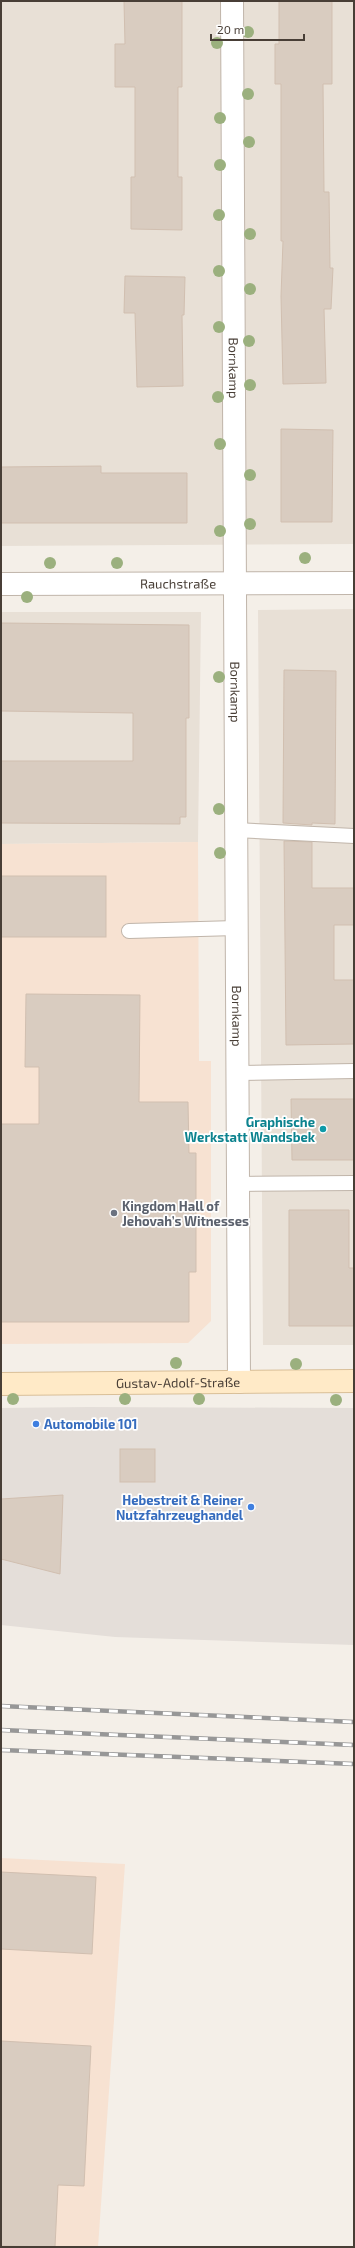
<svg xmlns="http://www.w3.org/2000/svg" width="355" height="2248" viewBox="0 0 355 2248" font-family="'Exo 2',sans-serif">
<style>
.residential{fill:#e8e0d6}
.commercial{fill:#f7e2d2}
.industrial{fill:#e4ded9}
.building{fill:#d9ccc0;stroke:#d1bfb0}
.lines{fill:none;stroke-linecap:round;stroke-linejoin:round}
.lane-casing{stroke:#c0b5aa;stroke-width:16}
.street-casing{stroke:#c0b5aa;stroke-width:24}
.secondary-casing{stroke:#d9bf98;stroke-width:24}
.lane{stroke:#fff;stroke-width:14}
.street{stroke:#fff;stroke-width:22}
.secondary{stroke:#ffeac7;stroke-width:22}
.rail-casing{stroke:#979797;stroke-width:4.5}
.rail{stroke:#fff;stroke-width:3;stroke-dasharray:9;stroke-linecap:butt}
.tree{fill:#9bb07e}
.culture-dot{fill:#0f9aa8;stroke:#fff;stroke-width:1.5}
.worship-dot{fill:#6b7280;stroke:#fff;stroke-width:1.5}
.shop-dot{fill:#3f7fe0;stroke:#fff;stroke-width:1.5}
.labels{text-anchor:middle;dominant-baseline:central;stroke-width:3.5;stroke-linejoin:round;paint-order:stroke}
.street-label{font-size:13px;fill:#483e36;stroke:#fff}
.culture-label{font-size:13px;font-weight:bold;fill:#0d838f;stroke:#fff;text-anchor:end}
.worship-label{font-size:13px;font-weight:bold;fill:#5b616d;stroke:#fff;text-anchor:start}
.shop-label{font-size:13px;font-weight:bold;fill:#366cbe;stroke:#fff;text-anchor:start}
</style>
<rect width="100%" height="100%" fill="#f4efe8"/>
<!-- residential -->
<g class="residential">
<path d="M 1,1 L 354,1 L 354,544 L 1,546 Z"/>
<path d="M 354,609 L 354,1345 L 263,1345 L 258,610 Z"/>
<path d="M 1,612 L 201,612 L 198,842 L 1,844 Z"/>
</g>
<!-- commercial -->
<g class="commercial">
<path d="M 198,842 L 199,1061 L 211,1061 L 211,1321 L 188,1343 L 1,1344 L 1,844 Z"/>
<path d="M 1,1858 L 125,1864 L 98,2247 L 1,2247 Z"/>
</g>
<!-- industrial -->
<path class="industrial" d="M 88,1407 L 354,1408 L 354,1645 L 115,1637 L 1,1625 L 1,1408 Z"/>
<!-- building -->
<g class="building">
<path d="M 124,1 L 182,1 L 182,87 L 178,87 L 178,177 L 182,177 L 182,230 L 131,229 L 131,177 L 135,177 L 135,87 L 115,87 L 115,44 L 125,44 Z"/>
<path d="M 279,1 L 332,1 L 332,84 L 323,84 L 324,192 L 329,192 L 330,268 L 333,268 L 331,309 L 324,309 L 326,383 L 283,384 L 281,296 L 283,241 L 281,241 L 281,84 L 275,84 L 275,44 L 279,44 Z"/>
<path d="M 125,276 L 185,277 L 184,315 L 182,315 L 183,386 L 137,387 L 135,313 L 124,313 Z"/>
<path d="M 281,429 L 333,430 L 332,522 L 281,522 Z"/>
<path d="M 101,466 L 101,473 L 187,473 L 187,523 L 1,523 L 1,467 Z"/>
<path d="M 1,623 L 189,625 L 189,718 L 186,718 L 186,817 L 180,817 L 180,824 L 1,823 L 1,761 L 133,761 L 133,713 L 1,711 Z"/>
<path d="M 284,670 L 336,671 L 335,824 L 312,823 L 312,825 L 283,823 Z"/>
<path d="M 284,841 L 312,842 L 312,888 L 354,888 L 354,925 L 334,925 L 334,980 L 354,980 L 354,1044 L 286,1045 Z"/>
<rect x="1" y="876" width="105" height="61"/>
<path d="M 26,994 L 140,995 L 139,1102 L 188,1102 L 189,1153 L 196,1153 L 196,1272 L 189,1272 L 189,1322 L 1,1322 L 1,1124 L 39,1124 L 39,1067 L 25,1067 Z"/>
<path d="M 291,1099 L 354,1099 L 354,1160 L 292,1160 Z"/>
<path d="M 289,1210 L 349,1210 L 349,1268 L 354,1268 L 354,1326 L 289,1326 Z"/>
<rect x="120" y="1449" width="35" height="33"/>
<path d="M 63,1495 L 60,1574 L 1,1559 L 1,1499 Z"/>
<path d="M 1,1872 L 96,1877 L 92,1954 L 1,1949 Z"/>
<path d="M 1,2041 L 91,2046 L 84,2186 L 58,2185 L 55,2247 L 1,2246 Z"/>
</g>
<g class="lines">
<!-- lane casing -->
<g class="lane-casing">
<g id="lane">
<path d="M 235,830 L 354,836"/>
<path d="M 129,931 L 236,928"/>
<path d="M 237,1073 L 354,1071"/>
<path d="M 238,1184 L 354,1183"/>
</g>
</g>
<!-- street casing -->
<g class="street-casing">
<g id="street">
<path id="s1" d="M 232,1 L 239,1382"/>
<path id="s2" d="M 1,584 L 354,583"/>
</g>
</g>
<!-- secondary casing -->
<g class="secondary-casing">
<g id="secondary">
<path id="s3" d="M 1,1384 L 354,1381"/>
</g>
</g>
<!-- lane -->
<use href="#lane" class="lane"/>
<!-- street -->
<use href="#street" class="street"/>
<!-- secondary -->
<use href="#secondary" class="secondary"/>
<!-- rail casing -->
<g class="rail-casing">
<g id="rail">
<path d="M 1,1706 L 354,1722"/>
<path d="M 1,1730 L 354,1745"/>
<path d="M 1,1750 L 354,1764"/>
</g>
</g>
<!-- rail -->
<use href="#rail" class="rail"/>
</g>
<!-- trees -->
<g class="tree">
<circle cx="248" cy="32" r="6"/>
<circle cx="217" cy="43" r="6"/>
<circle cx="248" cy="94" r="6"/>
<circle cx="220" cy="118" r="6"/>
<circle cx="249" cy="142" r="6"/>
<circle cx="220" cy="165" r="6"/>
<circle cx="219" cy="215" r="6"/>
<circle cx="250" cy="234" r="6"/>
<circle cx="219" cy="271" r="6"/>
<circle cx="250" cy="289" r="6"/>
<circle cx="219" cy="327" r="6"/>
<circle cx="249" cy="341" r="6"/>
<circle cx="250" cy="385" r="6"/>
<circle cx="218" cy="397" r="6"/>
<circle cx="220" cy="444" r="6"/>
<circle cx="250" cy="475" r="6"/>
<circle cx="250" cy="524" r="6"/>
<circle cx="220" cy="531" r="6"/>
<circle cx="305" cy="558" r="6"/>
<circle cx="50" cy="563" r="6"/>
<circle cx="117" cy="563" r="6"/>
<circle cx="27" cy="597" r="6"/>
<circle cx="219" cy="677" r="6"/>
<circle cx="219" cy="809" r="6"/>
<circle cx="220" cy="853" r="6"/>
<circle cx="176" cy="1363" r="6"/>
<circle cx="296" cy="1364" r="6"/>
<circle cx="13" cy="1399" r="6"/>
<circle cx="125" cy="1399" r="6"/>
<circle cx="199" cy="1399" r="6"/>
<circle cx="336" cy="1400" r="6"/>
</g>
<!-- markers -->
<circle class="culture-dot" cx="323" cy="1129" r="4"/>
<circle class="worship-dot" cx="114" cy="1213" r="4"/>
<g class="shop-dot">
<circle cx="36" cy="1424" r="4"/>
<circle cx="251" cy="1507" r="4"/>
</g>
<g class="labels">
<!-- street labels -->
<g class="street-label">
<text stroke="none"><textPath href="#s1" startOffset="367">Bornkamp</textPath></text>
<text stroke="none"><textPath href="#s2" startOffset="177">Rauchstraße</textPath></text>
<text stroke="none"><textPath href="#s1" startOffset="691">Bornkamp</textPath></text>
<text stroke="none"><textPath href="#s1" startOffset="1015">Bornkamp</textPath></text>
<text stroke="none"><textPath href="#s3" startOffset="177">Gustav-Adolf-Straße</textPath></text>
</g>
<!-- culture labels -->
<g class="culture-label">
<text x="315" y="1122">Graphische<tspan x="315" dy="15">Werkstatt Wandsbek</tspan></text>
</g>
<!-- worship labels -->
<g class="worship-label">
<text x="122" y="1206">Kingdom Hall of<tspan x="122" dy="15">Jehovah’s Witnesses</tspan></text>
</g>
<!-- shop labels -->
<g class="shop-label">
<text x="44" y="1424">Automobile 101</text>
<text x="243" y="1500" text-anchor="end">Hebestreit &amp; Reiner<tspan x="243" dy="15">Nutzfahrzeughandel</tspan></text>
</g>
</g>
<!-- border -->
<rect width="355" height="2248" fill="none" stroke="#483e36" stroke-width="4"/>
<!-- scale -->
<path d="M211 34v6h93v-6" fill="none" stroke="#483e36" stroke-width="2"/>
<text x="217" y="34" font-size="12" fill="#483e36" stroke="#ffffff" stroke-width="3" paint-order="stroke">20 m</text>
</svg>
